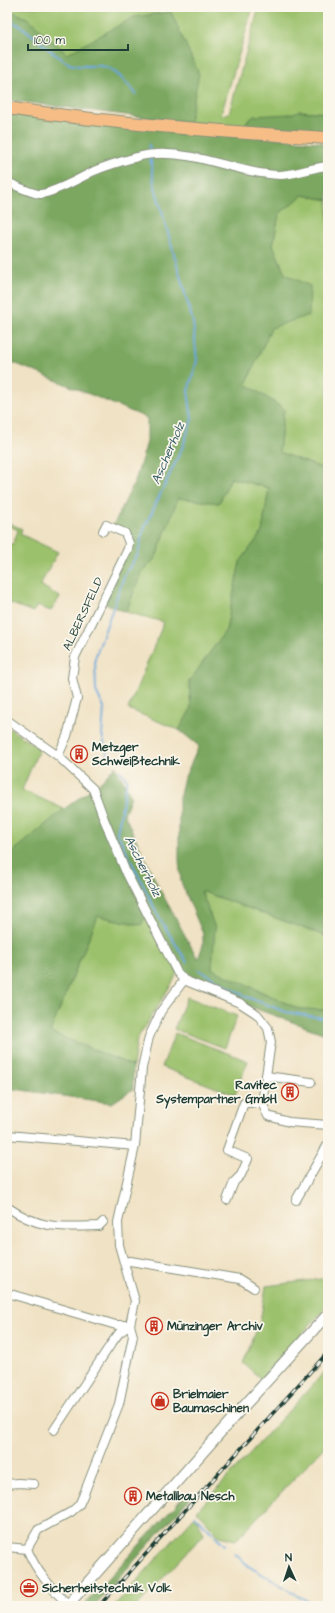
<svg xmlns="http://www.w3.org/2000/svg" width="335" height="1613" viewBox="0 0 335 1613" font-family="'Architects Daughter',sans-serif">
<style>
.green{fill:#9bc16c;stroke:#5d7f50}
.forest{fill:#7ca760;stroke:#4e724a}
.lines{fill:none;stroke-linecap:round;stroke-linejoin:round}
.stream{stroke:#69a5da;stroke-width:2}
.minor-casing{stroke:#88907c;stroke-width:10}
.tertiary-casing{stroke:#88907c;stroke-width:12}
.primary-casing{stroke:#88907c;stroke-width:14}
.minor{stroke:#fff;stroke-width:8}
.tertiary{stroke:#fff;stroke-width:10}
.primary{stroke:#f6be86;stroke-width:12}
.rail-casing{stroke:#1f3d34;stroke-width:3.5}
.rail{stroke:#fbf7ec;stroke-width:2;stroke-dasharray:6;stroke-linecap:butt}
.labels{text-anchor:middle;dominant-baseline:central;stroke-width:3.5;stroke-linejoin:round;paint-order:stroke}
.street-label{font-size:12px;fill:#1f3d34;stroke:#fbf7ec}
.poi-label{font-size:12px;font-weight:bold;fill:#1f3d34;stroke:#fbf7ec;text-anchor:start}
.water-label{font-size:13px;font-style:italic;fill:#355c66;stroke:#fbf7ec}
</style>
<rect width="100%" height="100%" fill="#fbf7ec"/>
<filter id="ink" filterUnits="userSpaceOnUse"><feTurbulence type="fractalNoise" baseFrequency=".025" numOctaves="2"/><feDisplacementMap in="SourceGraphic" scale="8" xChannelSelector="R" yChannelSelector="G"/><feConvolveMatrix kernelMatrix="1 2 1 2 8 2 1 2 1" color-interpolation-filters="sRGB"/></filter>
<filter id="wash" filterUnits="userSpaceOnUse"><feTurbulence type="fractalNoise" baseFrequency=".012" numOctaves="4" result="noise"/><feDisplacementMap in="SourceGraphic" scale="16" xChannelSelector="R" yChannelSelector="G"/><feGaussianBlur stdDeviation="0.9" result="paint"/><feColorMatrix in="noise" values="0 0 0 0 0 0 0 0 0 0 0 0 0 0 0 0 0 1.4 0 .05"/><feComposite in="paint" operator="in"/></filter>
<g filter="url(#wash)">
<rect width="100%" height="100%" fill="#f0e2c4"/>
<!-- green -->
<g class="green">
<path d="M 7,7 L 253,7 L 221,115 L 229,113 L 259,7 L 328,7 L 328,113 L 300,111 L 247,127 L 189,123 L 71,53 L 67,55 L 29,19 L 7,9 Z"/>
<path d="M 303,195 L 328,200 L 328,463 L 321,468 L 279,452 L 284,409 L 246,384 L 271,328 L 310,287 L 285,274 L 273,245 L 279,214 Z"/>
<path d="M 231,478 L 269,488 L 262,532 L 240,562 L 226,630 L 189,682 L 191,709 L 179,730 L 128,709 L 164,622 L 126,612 L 141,574 L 156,557 L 178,498 L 219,503 Z"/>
<path d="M 7,522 L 22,529 L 20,534 L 58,552 L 40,585 L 60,597 L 51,611 L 37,606 L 33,612 L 7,602 L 7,549 L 14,542 L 18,530 L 7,525 Z"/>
<path d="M 7,727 L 39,749 L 22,790 L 64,809 L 7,857 Z"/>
<path d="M 201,891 L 328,937 L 328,1010 L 299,1009 L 211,969 L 215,928 Z"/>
<path d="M 147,913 L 177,972 L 174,980 L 137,1039 L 133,1066 L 50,1032 L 98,916 L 141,925 Z"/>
<path d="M 187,997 L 237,1016 L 225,1048 L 174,1029 Z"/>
<path d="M 175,1033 L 248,1061 L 235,1095 L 162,1067 Z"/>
<path d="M 328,1278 L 328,1305 L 261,1379 L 243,1363 L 260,1322 L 266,1286 Z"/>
<path d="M 328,1368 L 328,1443 L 236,1540 L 219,1536 L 197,1511 Z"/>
<path d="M 195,1516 L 204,1534 L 137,1606 L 114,1606 Z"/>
</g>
<!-- forest -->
<g class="forest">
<path d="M 7,9 L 29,19 L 67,54 L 134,17 L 171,12 L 199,74 L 189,123 L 7,100 Z"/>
<path d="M 299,111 L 328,113 L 328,131 L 247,127 L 246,122 L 254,116 L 290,114 Z"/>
<path d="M 7,113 L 328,143 L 328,200 L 303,195 L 279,214 L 273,245 L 285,274 L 310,286 L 309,315 L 271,328 L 246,384 L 284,409 L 279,452 L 321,468 L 328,463 L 328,937 L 201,891 L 215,928 L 212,969 L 299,1009 L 328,1010 L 328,1035 L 240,1003 L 184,980 L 147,914 L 141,925 L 98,916 L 50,1032 L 133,1066 L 133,1089 L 112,1103 L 7,1088 L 7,857 L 64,809 L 102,781 L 115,766 L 131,796 L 124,814 L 159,888 L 198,959 L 203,945 L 203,934 L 181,882 L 179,861 L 179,799 L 183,781 L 199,746 L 179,730 L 191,709 L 189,682 L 226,630 L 240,562 L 262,532 L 269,488 L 231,478 L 219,503 L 178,498 L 156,557 L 141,574 L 126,612 L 101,602 L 128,549 L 128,537 L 112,528 L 135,481 L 147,442 L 147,418 L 7,360 Z"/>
<path d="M 187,1493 L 192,1496 L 94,1606 L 83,1606 Z"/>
</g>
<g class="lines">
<!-- stream -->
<g class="stream">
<path d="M 7,19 C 13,22 20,25 26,30 C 39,40 55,57 70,64 C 80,68 90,65 101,66 C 114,67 128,84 136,94"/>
<path d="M 149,145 L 150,151"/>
<path d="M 109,760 L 102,735 L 104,708 L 96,691 L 95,658 L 125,574 L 138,554 L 143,531 L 183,446 L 192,419 L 188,391 L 197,361 L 193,322 L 154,183 L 150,156"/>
<path d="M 120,771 L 127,779 L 117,833 L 161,921 L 187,962"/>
<path d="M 199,970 L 247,997 L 286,1012 L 328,1019"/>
<path d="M 195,1516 L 225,1545"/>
<path d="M 234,1553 L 250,1567 L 309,1602 L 308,1606"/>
</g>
</g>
</g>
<g filter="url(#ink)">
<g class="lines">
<!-- minor casing -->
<g class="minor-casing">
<g id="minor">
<path d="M 7,182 C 15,185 34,195 41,194 C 56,192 80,178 94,171 C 106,166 142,154 155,154 C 198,151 238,174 280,175 C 294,175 313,167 328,166"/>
<path d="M 7,720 L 58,756 L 93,789 L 104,819 L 125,870 L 177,972 L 184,980 L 240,1003 L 257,1014 L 268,1028 L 271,1042 L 262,1103 L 268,1116 L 289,1122 L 328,1125"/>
<path d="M 58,756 L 67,736 L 77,698 L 72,678 L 75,657 L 128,549 L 129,543 L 125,533 L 106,525 L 103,531"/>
<path d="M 266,1076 L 311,1082"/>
<path d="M 7,1135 L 135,1146"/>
<path d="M 227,1200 L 234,1182 L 241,1175 L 248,1159 L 227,1150 L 244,1103 L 262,1103"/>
<path d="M 296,1200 L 328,1144"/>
<path d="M 7,1207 C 41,1230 61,1227 99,1226 L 103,1222"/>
<path d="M 124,1262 L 130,1261 L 240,1279 L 254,1288"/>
<path d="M 7,1293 L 116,1325 L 130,1325"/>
<path d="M 54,1430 L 111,1344 L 119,1333 L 130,1325"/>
<path d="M 7,1484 L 18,1483 L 34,1484"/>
<path d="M 7,1547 L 27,1549"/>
<path d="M 68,1605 C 51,1587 37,1573 27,1549 L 38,1530 L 71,1512 L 79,1505 L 83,1496 L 119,1404 L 133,1336 L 130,1325 L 135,1301 L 119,1245 L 118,1222 L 135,1146 L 142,1068 L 149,1037 L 161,1011 L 184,980"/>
</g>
</g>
<!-- tertiary casing -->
<g class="tertiary-casing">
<path id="tertiary" d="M 67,1606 L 233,1418 L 328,1314"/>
</g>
<!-- primary casing -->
<g class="primary-casing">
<path id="primary" d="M 7,108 C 113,124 221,132 328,138"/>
</g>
<!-- minor -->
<use href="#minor" class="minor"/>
<!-- tertiary -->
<use href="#tertiary" class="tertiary"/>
<!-- primary -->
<use href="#primary" class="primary"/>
<!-- rail casing -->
<g class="rail-casing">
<path id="rail" d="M 99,1606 L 328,1352"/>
</g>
<!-- rail -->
<use href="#rail" class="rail"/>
</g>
</g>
<!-- icons -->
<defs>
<g id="building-ring" transform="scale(0.9)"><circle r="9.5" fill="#fbf7ec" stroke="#c8321e" stroke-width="1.5"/><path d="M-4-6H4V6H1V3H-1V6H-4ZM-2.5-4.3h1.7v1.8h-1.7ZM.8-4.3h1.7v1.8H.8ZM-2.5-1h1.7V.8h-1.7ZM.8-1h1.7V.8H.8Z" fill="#c8321e"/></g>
<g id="shop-ring" transform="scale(0.9)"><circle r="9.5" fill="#fbf7ec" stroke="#c8321e" stroke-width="1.5"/><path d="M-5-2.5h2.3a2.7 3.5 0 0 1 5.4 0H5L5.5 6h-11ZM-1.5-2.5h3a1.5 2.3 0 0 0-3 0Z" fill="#c8321e"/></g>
<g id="office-ring" transform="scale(0.9)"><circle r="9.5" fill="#fbf7ec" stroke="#c8321e" stroke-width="1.5"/><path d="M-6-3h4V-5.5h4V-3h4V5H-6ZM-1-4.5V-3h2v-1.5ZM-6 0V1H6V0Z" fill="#c8321e"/></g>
</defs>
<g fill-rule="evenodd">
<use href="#building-ring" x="79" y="754"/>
<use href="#building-ring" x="290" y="1092"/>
<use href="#building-ring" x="154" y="1326"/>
<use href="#shop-ring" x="160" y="1401"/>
<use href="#building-ring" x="133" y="1496"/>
<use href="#office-ring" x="29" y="1588"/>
</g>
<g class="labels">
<!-- street labels -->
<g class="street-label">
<text transform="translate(83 614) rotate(-65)">ALBERSFELD</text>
</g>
<!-- poi labels -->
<g class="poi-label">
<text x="92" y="747">Metzger<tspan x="92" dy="14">Schweißtechnik</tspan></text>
<text x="277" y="1085" text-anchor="end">Ravitec<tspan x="277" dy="14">Systempartner GmbH</tspan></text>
<text x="167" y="1326">Münzinger Archiv</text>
<text x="173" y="1394">Brielmaier<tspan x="173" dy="14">Baumaschinen</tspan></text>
<text x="146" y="1496">Metallbau Nesch</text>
<text x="42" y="1588">Sicherheitstechnik Volk</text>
</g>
<!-- water labels -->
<g class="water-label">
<text transform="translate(168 453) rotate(-67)">Ascherholz</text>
<text transform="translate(143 866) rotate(63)">Ascherholz</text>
</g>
</g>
<!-- margin -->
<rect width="335" height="1613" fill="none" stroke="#fbf7ec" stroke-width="24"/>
<!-- north arrow -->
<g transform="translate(289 1567) rotate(357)" stroke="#fbf7ec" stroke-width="3" paint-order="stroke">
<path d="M0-3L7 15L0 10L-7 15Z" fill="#1f3d34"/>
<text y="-6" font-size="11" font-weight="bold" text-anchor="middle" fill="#1f3d34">N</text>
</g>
<!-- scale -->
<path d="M28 44v6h100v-6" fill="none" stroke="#1f3d34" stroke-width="2"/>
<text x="34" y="44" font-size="12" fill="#1f3d34" stroke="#fbf7ec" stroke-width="3" paint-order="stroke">100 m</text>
</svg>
